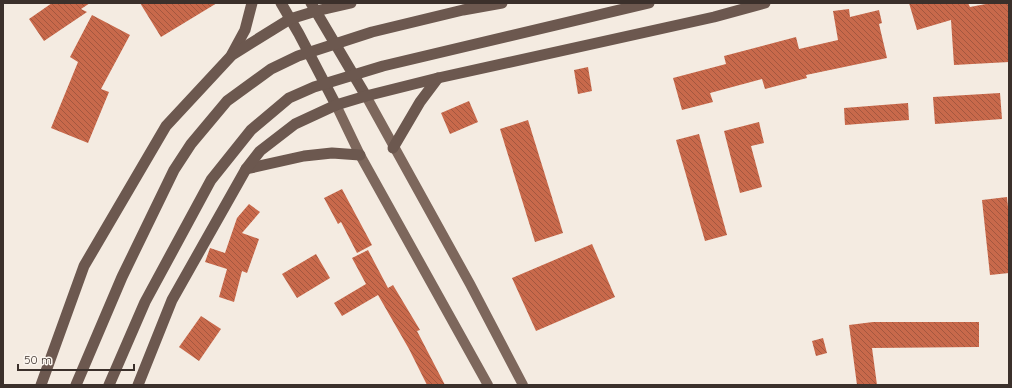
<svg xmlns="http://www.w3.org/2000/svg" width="1012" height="388" viewBox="0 0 1012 388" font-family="Quicksand,sans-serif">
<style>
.building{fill:url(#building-back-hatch)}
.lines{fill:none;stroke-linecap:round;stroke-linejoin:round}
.primary{stroke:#7d675c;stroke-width:10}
.trunk{stroke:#6c584f;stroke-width:11}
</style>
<defs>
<pattern id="building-back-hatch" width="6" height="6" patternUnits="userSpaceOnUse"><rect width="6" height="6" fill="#c8694b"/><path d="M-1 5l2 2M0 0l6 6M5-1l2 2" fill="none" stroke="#a4573f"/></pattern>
</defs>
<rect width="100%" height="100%" fill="#f4ebe1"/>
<!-- building -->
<g class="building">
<path d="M 52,3 L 90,3 L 81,9 L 87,12 L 44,41 L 29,19 Z"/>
<path d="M 140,3 L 217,3 L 161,37 Z"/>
<path d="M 909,3 L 968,3 L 970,7 L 991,3 L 1009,3 L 1009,62 L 954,65 L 951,20 L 917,30 Z"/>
<path d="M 849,9 L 850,17 L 879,10 L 882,23 L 879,24 L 887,58 L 806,75 L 807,78 L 765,89 L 762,79 L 710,93 L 713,102 L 682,110 L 673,78 L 726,64 L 724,56 L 796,37 L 799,49 L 838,40 L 833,11 Z"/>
<path d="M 92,15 L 130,35 L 101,89 L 109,92 L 88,143 L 51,128 L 78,62 L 70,57 Z"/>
<path d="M 588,67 L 592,91 L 578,94 L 574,70 Z"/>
<path d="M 1000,93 L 1002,119 L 935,124 L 933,97 Z"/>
<path d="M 469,101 L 478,122 L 450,134 L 441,113 Z"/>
<path d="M 908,103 L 909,120 L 845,125 L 844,108 Z"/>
<path d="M 528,120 L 563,233 L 535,242 L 500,129 Z"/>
<path d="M 759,122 L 764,143 L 751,146 L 762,187 L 740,193 L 724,131 Z"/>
<path d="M 699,134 L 727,235 L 705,241 L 676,140 Z"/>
<path d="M 342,189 L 372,245 L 357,253 L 341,222 L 338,224 L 324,198 Z"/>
<path d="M 1007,197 L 1009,216 L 1009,273 L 990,275 L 982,200 Z"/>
<path d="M 249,204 L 260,212 L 242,233 L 259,239 L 247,273 L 242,271 L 234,302 L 219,297 L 227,269 L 205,262 L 210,248 L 225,253 L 237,218 Z"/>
<path d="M 592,244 L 615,297 L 536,331 L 512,278 Z"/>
<path d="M 368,250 L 388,288 L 393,285 L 420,330 L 417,331 L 445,385 L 427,385 L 409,349 L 378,295 L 342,316 L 334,303 L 366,284 L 352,258 Z"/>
<path d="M 316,254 L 330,278 L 297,298 L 282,274 Z"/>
<path d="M 201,316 L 221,329 L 199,361 L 179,347 Z"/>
<path d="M 873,322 L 979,322 L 979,347 L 872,348 L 877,385 L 857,385 L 849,325 Z"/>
<path d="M 823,338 L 827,353 L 816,356 L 812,341 Z"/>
</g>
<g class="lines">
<!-- primary -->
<g class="primary">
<path d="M 366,96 L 470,284 L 523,385"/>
<path d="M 336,105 L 360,155 L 488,385"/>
</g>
<!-- trunk -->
<g class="trunk">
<path d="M 281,3 L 299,34 L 336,105"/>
<path d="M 311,3 L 366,96"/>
<path d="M 232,54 L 245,30 L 252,3"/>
<path d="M 393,148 L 420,102 L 438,78"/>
<path d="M 246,169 L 304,156 L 332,153 L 360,155"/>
<path d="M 41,385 L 84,266 L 166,126 L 232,55 L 290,19 L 316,11 L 351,3"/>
<path d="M 76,385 L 122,277 L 174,170 L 191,144 L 227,101 L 271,69 L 298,56 L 372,32 L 463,10 L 502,3"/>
<path d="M 109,385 L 145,302 L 211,180 L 251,130 L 289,98 L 314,87 L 383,66 L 649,3"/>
<path d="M 138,385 L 172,300 L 246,169 L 260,151 L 295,124 L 336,105 L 366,96 L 438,78 L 714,17 L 765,3"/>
</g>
</g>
<!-- border -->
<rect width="1012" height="388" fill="none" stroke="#3b302b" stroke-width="8"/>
<!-- scale -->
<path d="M18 364v6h116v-6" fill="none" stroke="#3b302b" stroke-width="2"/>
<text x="24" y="364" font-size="12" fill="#3b302b" stroke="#fbf5ee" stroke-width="3" paint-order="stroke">50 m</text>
</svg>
